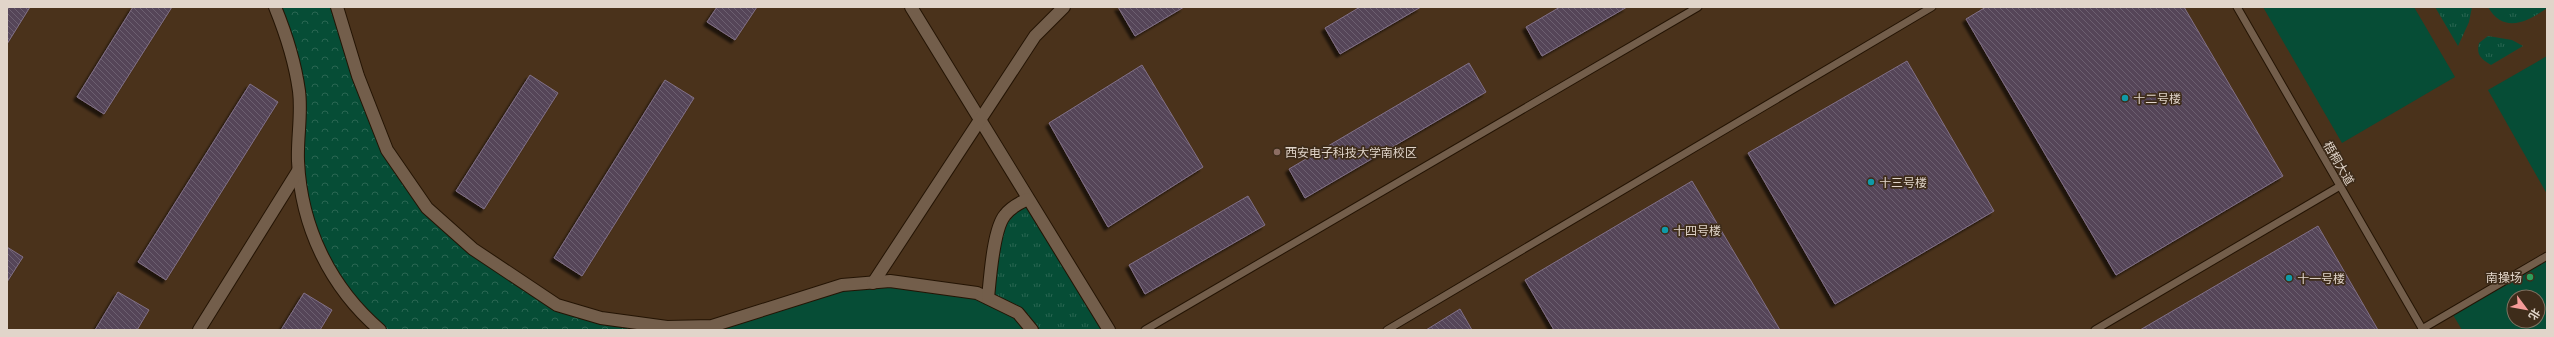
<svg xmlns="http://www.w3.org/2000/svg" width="2554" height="337" viewBox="0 0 2554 337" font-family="'Libre Baskerville','Noto Sans SC',serif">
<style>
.built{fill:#4a321b;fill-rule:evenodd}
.grass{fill:url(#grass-tufts)}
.forest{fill:url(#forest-crowns)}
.green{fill:#064d36;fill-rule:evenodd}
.building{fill:url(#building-back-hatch);stroke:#827187;filter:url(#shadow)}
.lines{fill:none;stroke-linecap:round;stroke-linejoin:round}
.lane-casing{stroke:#241404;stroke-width:9}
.street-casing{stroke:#241404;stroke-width:14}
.lane{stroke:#735e4b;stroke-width:7}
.street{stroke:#735e4b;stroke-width:12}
.culture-dot{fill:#0f9aa8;stroke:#3e2c1a;stroke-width:1.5}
.education-dot{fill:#8d6e63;stroke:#3e2c1a;stroke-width:1.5}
.leisure-dot{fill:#2e9e5b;stroke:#3e2c1a;stroke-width:1.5}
.labels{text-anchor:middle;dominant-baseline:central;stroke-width:3.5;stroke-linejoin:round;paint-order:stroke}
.poi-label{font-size:12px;fill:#e1d5ca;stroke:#3e2c1a;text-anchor:start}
.street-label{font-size:12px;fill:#e1d5ca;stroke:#3e2c1a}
</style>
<defs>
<pattern id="grass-tufts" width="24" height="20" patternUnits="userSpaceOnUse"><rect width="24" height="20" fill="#064d36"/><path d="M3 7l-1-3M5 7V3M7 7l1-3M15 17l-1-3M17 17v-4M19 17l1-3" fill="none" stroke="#2a6652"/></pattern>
<pattern id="forest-crowns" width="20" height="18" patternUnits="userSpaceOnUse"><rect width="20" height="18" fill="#064d36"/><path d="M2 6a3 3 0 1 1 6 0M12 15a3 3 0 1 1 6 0" fill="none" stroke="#2a6652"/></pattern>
<pattern id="building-back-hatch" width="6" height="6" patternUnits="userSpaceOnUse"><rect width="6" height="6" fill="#544458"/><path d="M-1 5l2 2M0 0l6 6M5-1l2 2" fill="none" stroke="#6c5e6f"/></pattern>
<filter id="shadow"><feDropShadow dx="-3.5" dy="3.5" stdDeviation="1" flood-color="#0009"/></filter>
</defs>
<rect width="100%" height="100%" fill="#3e2c1a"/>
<!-- built -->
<path class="built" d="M 7,7 L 2547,7 L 2547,330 L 7,330 ZM 2514,297 L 2538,297 L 2538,321 L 2514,321 Z"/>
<!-- grass -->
<g class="grass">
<path d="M 2435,7 L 2472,7 L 2469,22 L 2458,46 Z"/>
<path d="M 2488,7 L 2547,7 L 2547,8 C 2528,22 2503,34 2488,7 Z"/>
<path d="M 2488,36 L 2512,40 L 2523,46 L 2491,65 C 2481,59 2476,55 2479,43 Z"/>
<path d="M 1028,199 L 1109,330 L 1032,330 L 988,298 L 998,234 Z"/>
</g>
<!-- forest -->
<path class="forest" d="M 274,7 L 336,7 L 387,150 L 427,208 L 524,284 L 601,318 L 709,330 L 380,330 L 334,280 L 298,171 L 299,93 Z"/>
<!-- green -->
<g class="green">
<path d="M 2263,7 L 2414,7 L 2455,77 L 2342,143 Z"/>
<path d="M 2547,56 L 2547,194 L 2488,90 Z"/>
<path d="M 2547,258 L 2547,330 L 2462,330 L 2452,313 ZM 2514,297 L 2538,297 L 2538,321 L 2514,321 Z"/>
<path d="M 890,281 L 977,293 L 1032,330 L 709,330 L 842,285 Z"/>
</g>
<!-- building -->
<g class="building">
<path d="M 7,7 L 30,7 L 7,44 Z"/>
<path d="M 133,7 L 172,7 L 104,114 L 77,97 Z"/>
<path d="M 717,7 L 757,7 L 735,40 L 707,22 Z"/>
<path d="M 1118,7 L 1184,7 L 1135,36 Z"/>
<path d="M 1360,7 L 1421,7 L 1340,54 L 1325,28 Z"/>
<path d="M 1560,7 L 1627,7 L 1542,56 L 1526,27 Z"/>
<path d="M 1986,7 L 2184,7 L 2283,176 L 2116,275 L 1966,19 Z"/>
<path d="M 1907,61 L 1994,211 L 1835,304 L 1748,153 Z"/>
<path d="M 1469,63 L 1486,92 L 1305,198 L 1289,169 Z"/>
<path d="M 1142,65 L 1203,167 L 1108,227 L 1049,123 Z"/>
<path d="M 530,75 L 558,93 L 484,209 L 456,191 Z"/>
<path d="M 665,80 L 694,98 L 582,276 L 554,258 Z"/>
<path d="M 250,84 L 278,102 L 166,280 L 138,262 Z"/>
<path d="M 1692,181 L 1780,330 L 1554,330 L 1525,280 Z"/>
<path d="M 1248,196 L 1265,225 L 1145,294 L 1129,265 Z"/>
<path d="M 2318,226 L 2378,330 L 2140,330 Z"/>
<path d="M 7,247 L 23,257 L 7,282 Z"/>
<path d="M 118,292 L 149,310 L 137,330 L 95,330 Z"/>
<path d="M 304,293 L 332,310 L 320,330 L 281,330 Z"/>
<path d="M 1460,309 L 1472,330 L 1426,330 Z"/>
</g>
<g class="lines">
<!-- lane casing -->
<g class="lane-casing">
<g id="lane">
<path d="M 2237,7 L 2423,330"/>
<path d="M 2422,329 L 2547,256"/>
<path d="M 1145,330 L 1698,7"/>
<path d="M 1387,330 L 1932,7"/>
<path d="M 2095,330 L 2340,186"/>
</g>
</g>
<!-- street casing -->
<g class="street-casing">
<g id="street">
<path d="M 275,7 C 286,34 295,62 299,91 C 302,114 297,138 298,161 C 301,227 330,287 380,330"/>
<path d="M 337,7 L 358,76 L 387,150 L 427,208 L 473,249 L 557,305 L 601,318 L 667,327 L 712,326 L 842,285 L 890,281 L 977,293 L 1018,313 L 1032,330"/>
<path d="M 911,7 L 1109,330"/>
<path d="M 873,283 L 1035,36 L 1064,7"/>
<path d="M 988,298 C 990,279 993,229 1005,215 C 1011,207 1019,203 1028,199"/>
<path d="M 199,330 L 298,171"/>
</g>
</g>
<!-- lane -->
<use href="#lane" class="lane"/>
<!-- street -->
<use href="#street" class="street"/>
</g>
<!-- markers -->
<g class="culture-dot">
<circle cx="2125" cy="98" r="4"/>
<circle cx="1871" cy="182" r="4"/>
<circle cx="1665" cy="230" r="4"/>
<circle cx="2289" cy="278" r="4"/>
</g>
<circle class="education-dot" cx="1277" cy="152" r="4"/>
<circle class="leisure-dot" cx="2530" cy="277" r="4"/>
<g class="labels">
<!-- poi labels -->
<g class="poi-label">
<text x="2133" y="98">十二号楼</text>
<text x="1285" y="152">西安电子科技大学南校区</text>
<text x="1879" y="182">十三号楼</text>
<text x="1673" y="230">十四号楼</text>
<text x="2522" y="277" text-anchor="end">南操场</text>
<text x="2297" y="278">十一号楼</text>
</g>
<!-- street labels -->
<g class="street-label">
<text transform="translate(2339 163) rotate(60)">梧桐大道</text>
</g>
</g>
<!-- border -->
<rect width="2554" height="337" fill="none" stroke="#e1d5ca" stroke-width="16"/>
<!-- north arrow -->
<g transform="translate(2526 309) rotate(122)"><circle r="19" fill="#3e2c1a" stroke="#7f7060"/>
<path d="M0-3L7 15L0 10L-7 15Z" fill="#f59b98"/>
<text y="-6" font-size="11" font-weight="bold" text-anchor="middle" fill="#e1d5ca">北</text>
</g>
</svg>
